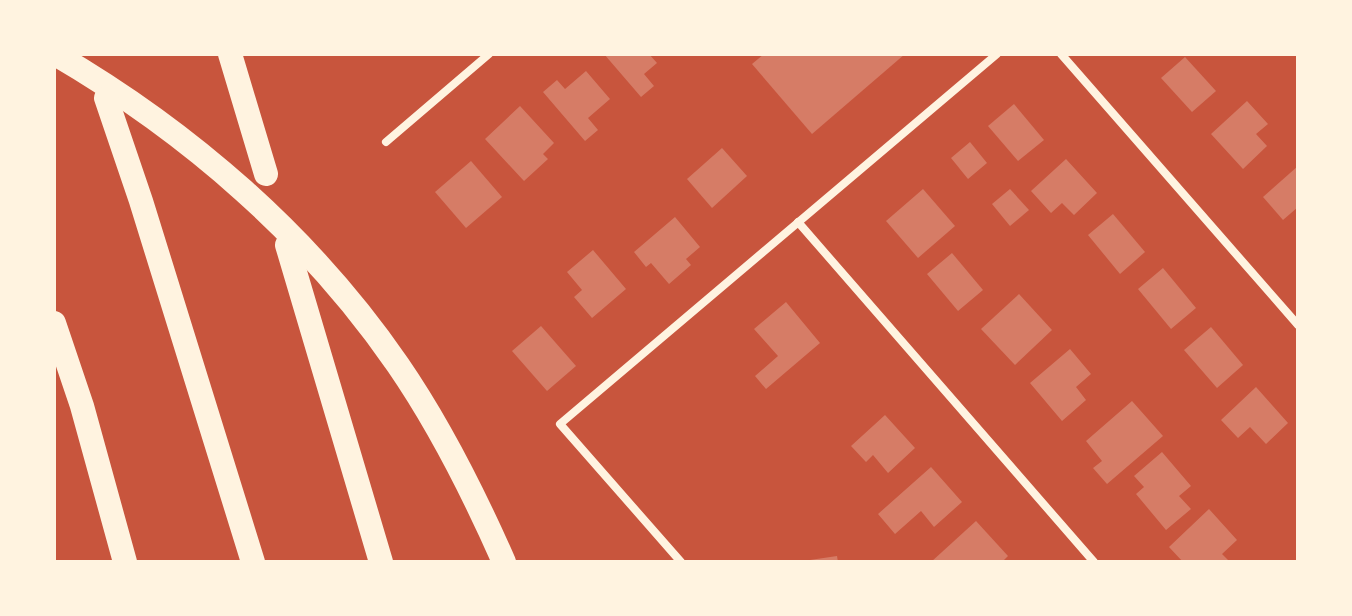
<svg xmlns="http://www.w3.org/2000/svg" width="1352" height="616" viewBox="0 0 1352 616" font-family="Raleway,sans-serif">
<style>
.building{fill:#d67c66}
.lines{fill:none;stroke-linecap:round;stroke-linejoin:round}
.minor{stroke:#fff3e0;stroke-width:8}
.motorway{stroke:#fff3e0;stroke-width:24}
</style>
<rect width="100%" height="100%" fill="#c8553d"/>
<!-- building -->
<g class="building">
<path d="M 604,54 L 649,54 L 657,63 L 644,74 L 654,86 L 641,97 Z"/>
<path d="M 764,54 L 905,54 L 812,134 L 752,64 Z"/>
<path d="M 1185,57 L 1216,91 L 1192,112 L 1161,78 Z"/>
<path d="M 586,71 L 610,99 L 588,118 L 598,130 L 585,141 L 543,92 L 557,80 L 565,89 Z"/>
<path d="M 1247,101 L 1268,124 L 1256,134 L 1267,146 L 1243,169 L 1211,134 Z"/>
<path d="M 1014,104 L 1044,140 L 1018,161 L 988,126 Z"/>
<path d="M 520,106 L 554,143 L 543,154 L 548,159 L 524,181 L 485,139 Z"/>
<path d="M 970,142 L 987,163 L 968,179 L 951,158 Z"/>
<path d="M 722,148 L 747,176 L 712,208 L 687,179 Z"/>
<path d="M 1066,159 L 1097,193 L 1074,215 L 1062,203 L 1051,213 L 1031,191 Z"/>
<path d="M 471,161 L 502,197 L 466,228 L 435,192 Z"/>
<path d="M 1298,166 L 1298,207 L 1283,220 L 1263,197 Z"/>
<path d="M 923,189 L 955,226 L 918,258 L 886,221 Z"/>
<path d="M 1010,189 L 1029,210 L 1010,226 L 992,204 Z"/>
<path d="M 1113,214 L 1145,252 L 1120,274 L 1088,235 Z"/>
<path d="M 675,217 L 700,247 L 686,259 L 691,265 L 669,284 L 651,263 L 646,267 L 634,252 Z"/>
<path d="M 593,250 L 626,289 L 592,318 L 574,297 L 582,290 L 567,272 Z"/>
<path d="M 952,253 L 983,290 L 958,311 L 927,274 Z"/>
<path d="M 1163,268 L 1196,308 L 1171,329 L 1138,289 Z"/>
<path d="M 1019,294 L 1052,330 L 1015,365 L 981,329 Z"/>
<path d="M 786,302 L 820,343 L 766,389 L 755,376 L 778,356 L 754,329 Z"/>
<path d="M 541,326 L 576,366 L 547,391 L 512,351 Z"/>
<path d="M 1211,327 L 1243,365 L 1217,388 L 1184,350 Z"/>
<path d="M 1070,349 L 1091,374 L 1076,387 L 1086,400 L 1062,421 L 1030,383 Z"/>
<path d="M 1256,387 L 1288,423 L 1266,444 L 1250,427 L 1238,438 L 1221,420 Z"/>
<path d="M 1132,401 L 1163,436 L 1107,484 L 1093,468 L 1102,461 L 1086,441 Z"/>
<path d="M 885,415 L 915,448 L 888,473 L 873,455 L 866,462 L 851,446 Z"/>
<path d="M 1162,452 L 1191,486 L 1179,496 L 1191,509 L 1166,530 L 1136,494 L 1144,487 L 1134,476 Z"/>
<path d="M 931,467 L 962,502 L 934,527 L 921,511 L 895,534 L 878,514 Z"/>
<path d="M 1209,509 L 1237,540 L 1222,554 L 1230,562 L 1183,562 L 1169,547 Z"/>
<path d="M 976,521 L 1008,556 L 1002,562 L 931,562 Z"/>
<path d="M 837,556 L 838,562 L 810,562 L 810,560 Z"/>
</g>
<g class="lines">
<!-- minor -->
<g class="minor">
<path d="M 1061,54 L 1298,325"/>
<path d="M 386,142 L 489,54"/>
<path d="M 798,222 L 1094,562"/>
<path d="M 681,562 L 560,424 L 997,54"/>
</g>
<!-- motorway -->
<g class="motorway">
<path d="M 55,54 C 189,132 310,237 398,365 C 440,426 474,494 504,562"/>
<path d="M 230,54 L 266,174"/>
<path d="M 106,98 L 141,201 L 253,562"/>
<path d="M 287,245 L 381,562"/>
<path d="M 54,323 L 82,406 L 125,562"/>
</g>
</g>
<!-- border -->
<rect width="1352" height="616" fill="none" stroke="#fff3e0" stroke-width="112"/>
</svg>
